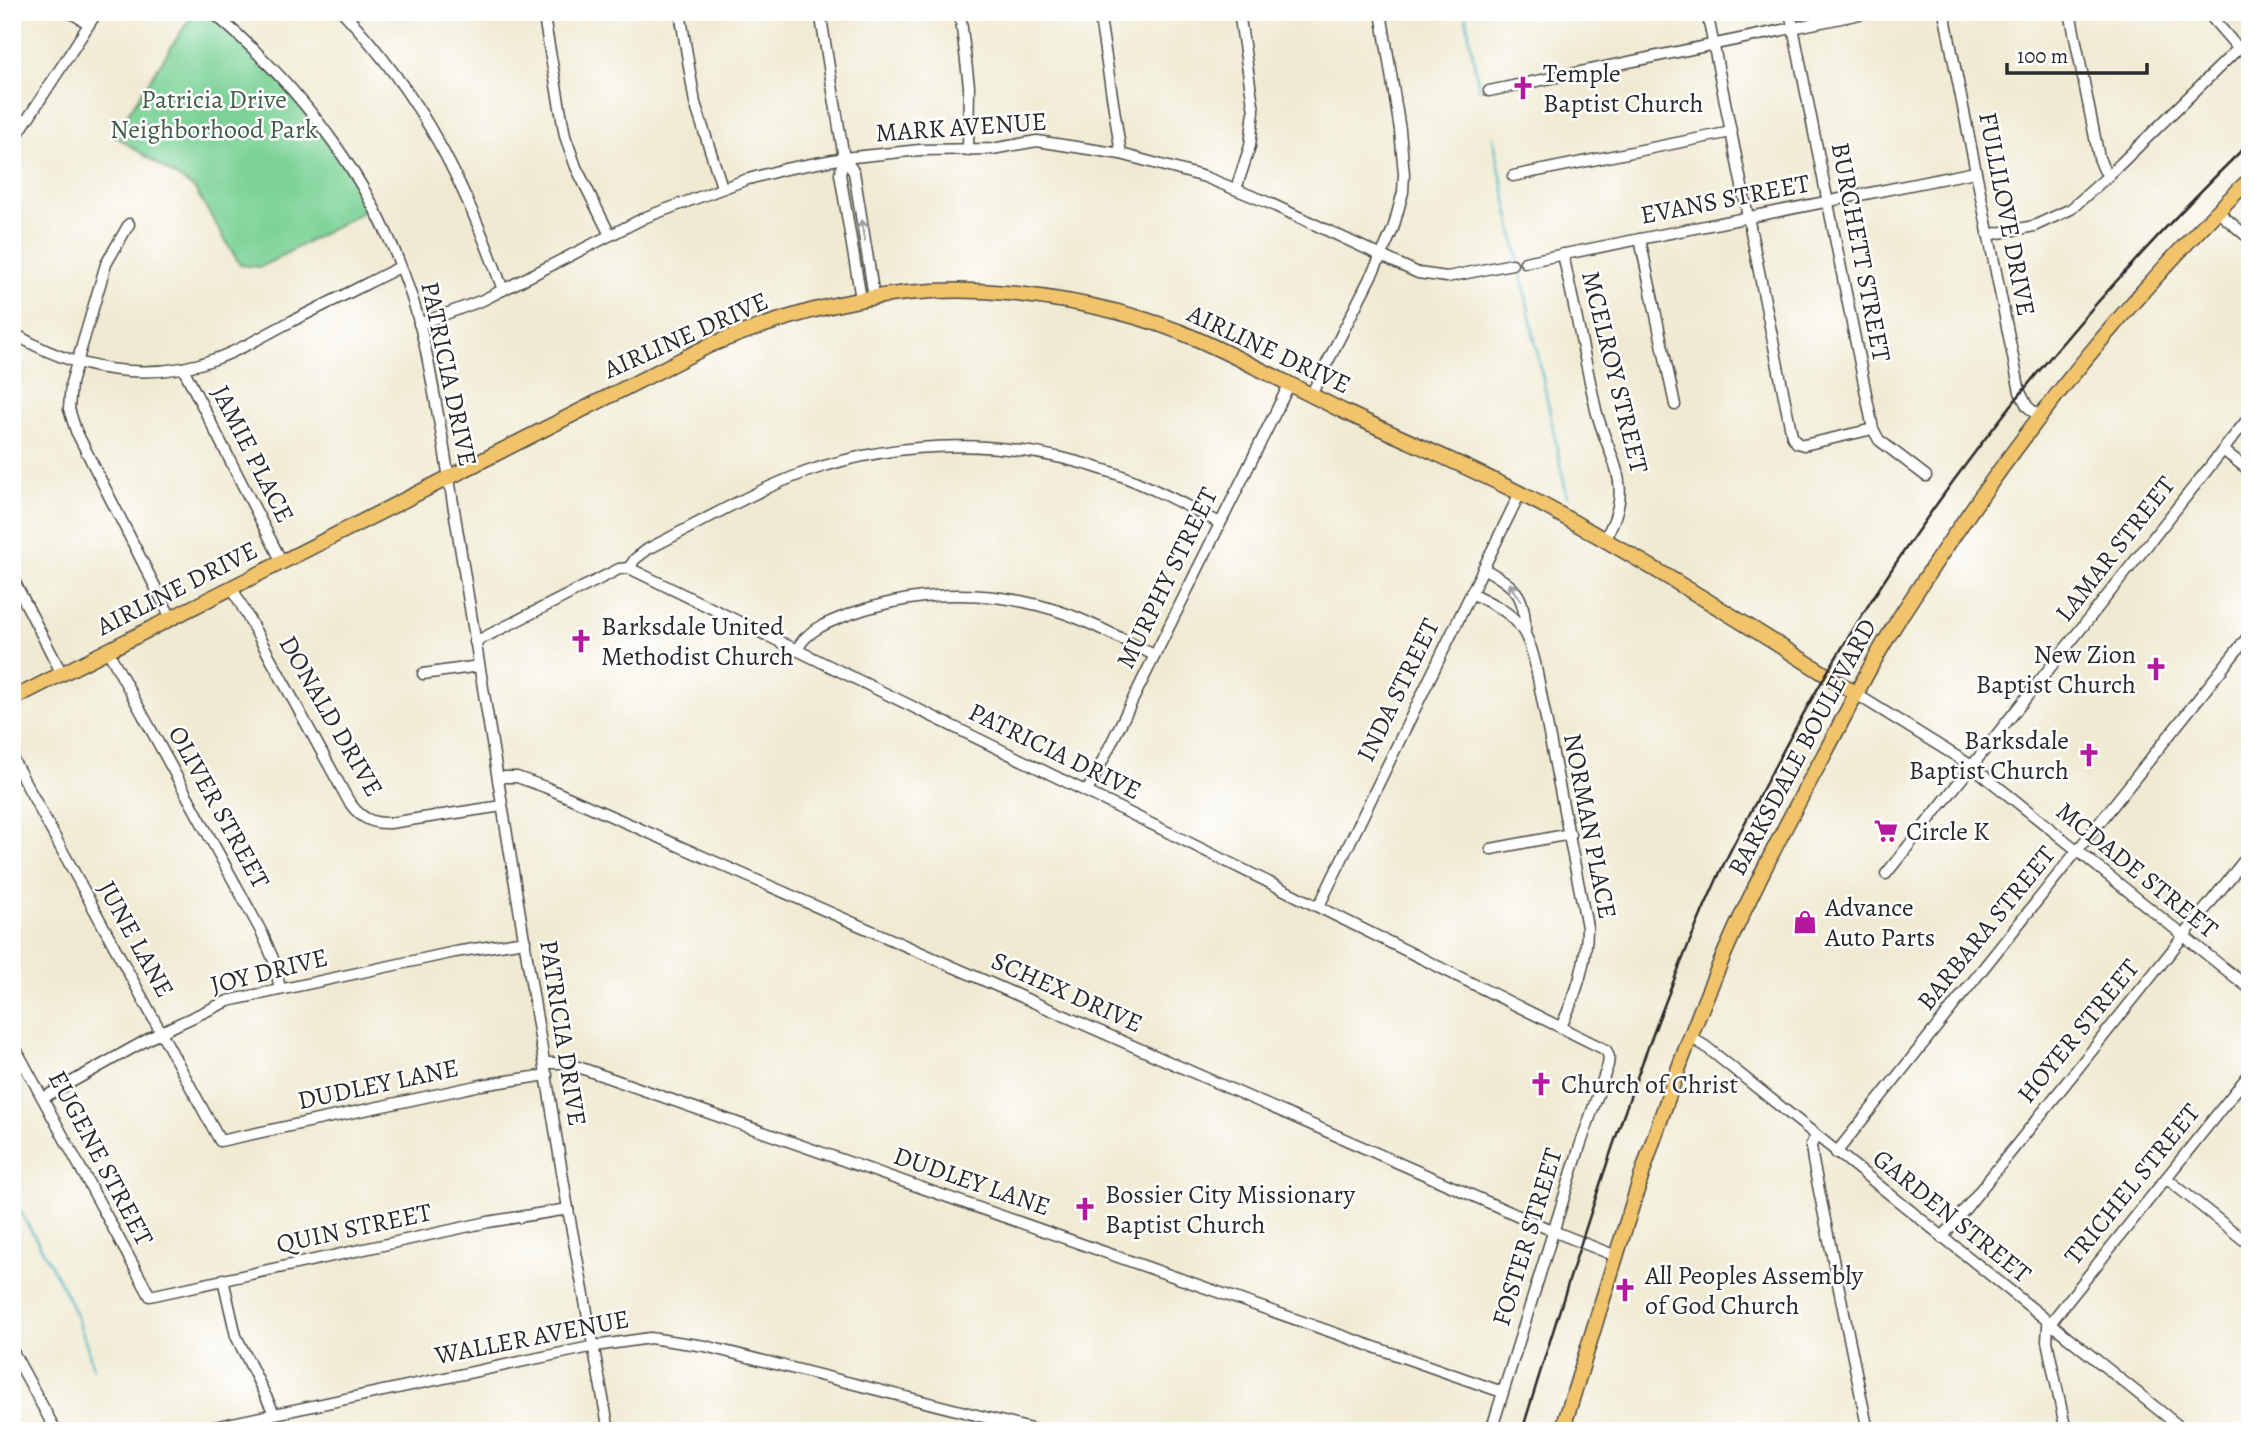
<svg xmlns="http://www.w3.org/2000/svg" width="2262" height="1443" viewBox="0 0 2262 1443" font-family="Alegreya,serif">
<style>
.green{fill:#7dd397;stroke:#547f61;stroke-width:2}
.lines{fill:none;stroke-linecap:round;stroke-linejoin:round}
.stream{stroke:#3faebb;stroke-width:2.5}
.minor-casing{stroke:#494844;stroke-width:13}
.major-casing{stroke:#494844;stroke-width:17}
.minor{stroke:#fff;stroke-width:10}
.major{stroke:#f1c36a;stroke-width:14}
.rail{stroke:#2b2b2b;stroke-width:2.5}
.oneway{stroke:#a0a0a0}
.labels{text-anchor:middle;dominant-baseline:central;stroke-width:5;stroke-linejoin:round;paint-order:stroke}
.poi-label{font-size:26px;fill:#2b2b2b;stroke:#fff;text-anchor:start}
.park-label{font-size:26px;fill:#445d4b;stroke:#fff}
.street-label{font-size:26px;fill:#2b2b2b;stroke:#fff}
</style>
<rect width="100%" height="100%" fill="#fff"/>
<filter id="ink" filterUnits="userSpaceOnUse"><feTurbulence type="fractalNoise" baseFrequency=".0143" numOctaves="2"/><feDisplacementMap in="SourceGraphic" scale="14" xChannelSelector="R" yChannelSelector="G"/><feConvolveMatrix kernelMatrix="1 2 1 2 8 2 1 2 1" color-interpolation-filters="sRGB"/></filter>
<filter id="wash" filterUnits="userSpaceOnUse"><feTurbulence type="fractalNoise" baseFrequency=".00686" numOctaves="4" result="noise"/><feDisplacementMap in="SourceGraphic" scale="28" xChannelSelector="R" yChannelSelector="G"/><feGaussianBlur stdDeviation="1.57" result="paint"/><feColorMatrix in="noise" values="0 0 0 0 0 0 0 0 0 0 0 0 0 0 0 0 0 1.4 0 .05"/><feComposite in="paint" operator="in"/></filter>
<g filter="url(#wash)">
<rect width="100%" height="100%" fill="#f0ead2"/>
<!-- green -->
<path class="green" d="M 194,12 L 211,12 L 314,115 L 372,207 L 261,267 L 240,265 L 195,189 L 114,135 Z"/>
<g class="lines">
<!-- stream -->
<g class="stream">
<path d="M 1465,12 L 1479,89"/>
<path d="M 1493,137 L 1567,496"/>
<path d="M 12,1197 C 43,1253 80,1307 93,1369"/>
</g>
</g>
</g>
<g filter="url(#ink)">
<g class="lines">
<!-- minor casing -->
<g class="minor-casing">
<g id="minor">
<path d="M 70,12 L 89,24"/>
<path d="M 212,12 C 303,88 377,186 413,301 C 427,345 433,391 442,436 L 568,1209 L 609,1431"/>
<path d="M 343,12 C 423,98 464,181 503,290"/>
<path d="M 543,12 L 565,136 L 576,167 L 610,235"/>
<path d="M 680,12 L 695,103 L 722,187"/>
<path d="M 820,12 L 844,158 L 840,174 L 861,299"/>
<path d="M 960,12 L 969,86 L 968,150"/>
<path d="M 1099,12 L 1121,154"/>
<path d="M 1707,12 L 1792,436 L 1797,443 L 1804,445 L 1873,429"/>
<path d="M 1790,12 L 1873,429 L 1879,440 L 1926,476"/>
<path d="M 1944,12 L 2020,392 L 2027,406 L 2039,417"/>
<path d="M 2070,12 L 2099,158 L 2104,170 L 2109,175"/>
<path d="M 2207,12 L 2238,48"/>
<path d="M 1489,91 L 1870,12"/>
<path d="M 12,143 L 97,12"/>
<path d="M 844,158 L 854,172 L 874,297"/>
<path d="M 1513,176 L 1731,132"/>
<path d="M 1236,189 L 1250,146 L 1254,111 L 1239,12"/>
<path d="M 2217,211 L 2250,239"/>
<path d="M 129,224 L 106,264 L 71,383 L 69,409 L 76,431 L 171,618"/>
<path d="M 1988,235 L 2034,226 L 2071,209 L 2109,175 L 2250,37"/>
<path d="M 1640,239 L 1675,405"/>
<path d="M 1563,254 L 1596,410 C 1610,463 1637,485 1604,540"/>
<path d="M 1525,262 L 1975,172"/>
<path d="M 419,324 L 483,300 L 646,217 L 745,180 L 785,169 L 844,158 L 920,150 L 992,149 L 1037,141 L 1121,154 L 1205,177 L 1269,203 L 1418,273 L 1447,277 L 1512,264"/>
<path d="M 12,332 C 73,371 149,384 218,358 C 243,349 266,334 290,322 C 327,304 364,285 400,267"/>
<path d="M 183,368 L 282,562"/>
<path d="M 1311,395 L 1381,256 L 1393,229 L 1403,192 L 1404,174 L 1400,130 L 1381,12"/>
<path d="M 2223,450 L 2250,471"/>
<path d="M 629,568 L 635,559 L 648,549 C 700,523 751,492 806,472 C 906,437 1014,438 1114,473 C 1150,486 1185,505 1220,523"/>
<path d="M 1483,568 C 1514,586 1526,593 1525,631"/>
<path d="M 12,577 L 62,674"/>
<path d="M 232,588 L 348,800 C 358,816 370,824 390,823 L 502,806"/>
<path d="M 1471,593 C 1509,612 1525,619 1535,663 L 1587,927 C 1587,964 1576,994 1561,1027"/>
<path d="M 475,642 L 619,569 L 629,568 L 1087,792 L 1606,1050 L 1609,1057 L 1608,1065 L 1580,1146 L 1491,1431"/>
<path d="M 797,650 C 806,629 834,620 853,613 C 924,589 996,589 1067,614 C 1097,625 1125,641 1154,655"/>
<path d="M 108,651 L 262,933 L 274,961 L 280,989"/>
<path d="M 423,674 L 479,666"/>
<path d="M 1856,694 L 1972,766 L 2250,989"/>
<path d="M 12,758 L 220,1141 L 481,1085 L 547,1075"/>
<path d="M 498,777 L 517,777 L 545,787 L 1553,1231 L 1616,1256"/>
<path d="M 1087,792 L 1289,385"/>
<path d="M 1491,849 L 1570,834"/>
<path d="M 1886,874 L 2250,416"/>
<path d="M 1319,906 L 1519,495"/>
<path d="M 1690,1037 L 1705,1046 L 2185,1431"/>
<path d="M 12,1042 L 150,1296 L 488,1222 L 568,1209"/>
<path d="M 545,1063 L 565,1063 L 581,1068 L 1502,1392"/>
<path d="M 43,1098 L 161,1032 L 228,1001 L 455,952 L 525,941"/>
<path d="M 1816,1136 L 1811,1145 L 1813,1161 L 1868,1431"/>
<path d="M 1836,1153 L 2250,634"/>
<path d="M 2166,1178 L 2250,1245"/>
<path d="M 1942,1238 L 2250,853"/>
<path d="M 223,1279 L 236,1336 L 274,1413"/>
<path d="M 12,1350 L 56,1431"/>
<path d="M 195,1431 L 595,1346 L 650,1338 L 705,1346 L 1039,1431"/>
<path d="M 2066,1431 L 2047,1341 L 2048,1326 L 2250,1073"/>
</g>
</g>
<!-- major casing -->
<g class="major-casing">
<g id="major">
<path d="M 12,699 L 710,345 C 811,305 907,281 1017,294 C 1078,301 1142,314 1199,340 C 1248,362 1296,388 1345,412 C 1413,444 1484,473 1550,509 C 1654,566 1756,630 1856,694"/>
<path d="M 1562,1431 C 1609,1283 1650,1133 1709,990 C 1742,909 1782,831 1824,755 C 1851,704 1877,651 1909,603 C 2007,451 2120,305 2250,179"/>
</g>
</g>
<!-- minor -->
<use href="#minor" class="minor"/>
<!-- major -->
<use href="#major" class="major"/>
<!-- rail -->
<path class="rail" d="M 1522,1431 C 1581,1241 1638,1051 1721,870 C 1735,840 1751,812 1766,783 C 1892,539 2054,334 2250,142"/>
</g>
<!-- one-way arrows -->
<defs><path id="oneway-shaft" d="M-6 0H5M1.5-3L5.5 0L1.5 3" fill="none" stroke-width="1.6" stroke-linecap="round" stroke-linejoin="round" transform="scale(1.75)"/></defs>
<g class="oneway">
<use href="#oneway-shaft" transform="translate(863 230) rotate(-99)"/>
<use href="#oneway-shaft" transform="translate(1515 592) rotate(-125)"/>
</g>
</g>
<!-- icons -->
<defs>
<g id="church-bare" transform="scale(1.89)"><path d="M-1.2-6h2.4v3.5h3.3v2.4h-3.3V6h-2.4V-.1h-3.3v-2.4h3.3Z" fill="#b5179e" stroke="#fff" stroke-width="2.5" paint-order="stroke"/></g>
<g id="supermarket-bare" transform="scale(1.89)"><path d="M-6-5.5h2.5l.6 2H6L4.5 2H-2.5L-4.4-4H-6ZM-1.5 3.2a1.3 1.3 0 1 0 .1 0ZM3 3.2a1.3 1.3 0 1 0 .1 0Z" fill="#b5179e" stroke="#fff" stroke-width="2.5" paint-order="stroke"/></g>
<g id="shop-bare" transform="scale(1.89)"><path d="M-5-2.5h2.3a2.7 3.5 0 0 1 5.4 0H5L5.5 6h-11ZM-1.5-2.5h3a1.5 2.3 0 0 0-3 0Z" fill="#b5179e" stroke="#fff" stroke-width="2.5" paint-order="stroke"/></g>
</defs>
<g fill-rule="evenodd">
<use href="#church-bare" x="1523" y="88"/>
<use href="#church-bare" x="581" y="641"/>
<use href="#church-bare" x="2156" y="669"/>
<use href="#church-bare" x="2089" y="755"/>
<use href="#supermarket-bare" x="1886" y="831"/>
<use href="#shop-bare" x="1805" y="922"/>
<use href="#church-bare" x="1541" y="1084"/>
<use href="#church-bare" x="1085" y="1209"/>
<use href="#church-bare" x="1625" y="1290"/>
</g>
<g class="labels">
<!-- poi labels -->
<g class="poi-label">
<text x="1543" y="73">Temple<tspan x="1543" dy="30">Baptist Church</tspan></text>
<text x="601" y="626">Barksdale United<tspan x="601" dy="30">Methodist Church</tspan></text>
<text x="2136" y="654" text-anchor="end">New Zion<tspan x="2136" dy="30">Baptist Church</tspan></text>
<text x="2069" y="740" text-anchor="end">Barksdale<tspan x="2069" dy="30">Baptist Church</tspan></text>
<text x="1906" y="831">Circle K</text>
<text x="1825" y="907">Advance<tspan x="1825" dy="30">Auto Parts</tspan></text>
<text x="1561" y="1084">Church of Christ</text>
<text x="1105" y="1194">Bossier City Missionary<tspan x="1105" dy="30">Baptist Church</tspan></text>
<text x="1645" y="1275">All Peoples Assembly<tspan x="1645" dy="30">of God Church</tspan></text>
</g>
<!-- park labels -->
<g class="park-label">
<text x="214" y="99">Patricia Drive<tspan x="214" dy="30">Neighborhood Park</tspan></text>
</g>
<!-- street labels -->
<g class="street-label">
<text transform="translate(961 127) rotate(-4)">MARK AVENUE</text>
<text transform="translate(1725 199) rotate(-11)">EVANS STREET</text>
<text transform="translate(2007 214) rotate(79)">FULLILOVE DRIVE</text>
<text transform="translate(1861 252) rotate(79)">BURCHETT STREET</text>
<text transform="translate(686 335) rotate(-24)">AIRLINE DRIVE</text>
<text transform="translate(1269 349) rotate(25)">AIRLINE DRIVE</text>
<text transform="translate(1615 372) rotate(76)">MCELROY STREET</text>
<text transform="translate(449 374) rotate(78)">PATRICIA DRIVE</text>
<text transform="translate(253 454) rotate(63)">JAMIE PLACE</text>
<text transform="translate(2115 549) rotate(-52)">LAMAR STREET</text>
<text transform="translate(1167 578) rotate(-64)">MURPHY STREET</text>
<text transform="translate(177 588) rotate(-27)">AIRLINE DRIVE</text>
<text transform="translate(1398 690) rotate(-64)">INDA STREET</text>
<text transform="translate(331 716) rotate(60)">DONALD DRIVE</text>
<text transform="translate(1802 747) rotate(-62)">BARKSDALE BOULEVARD</text>
<text transform="translate(1055 751) rotate(26)">PATRICIA DRIVE</text>
<text transform="translate(219 807) rotate(61)">OLIVER STREET</text>
<text transform="translate(1590 826) rotate(79)">NORMAN PLACE</text>
<text transform="translate(2137 870) rotate(39)">MCDADE STREET</text>
<text transform="translate(1986 928) rotate(-51)">BARBARA STREET</text>
<text transform="translate(136 939) rotate(61)">JUNE LANE</text>
<text transform="translate(269 971) rotate(-14)">JOY DRIVE</text>
<text transform="translate(1067 992) rotate(24)">SCHEX DRIVE</text>
<text transform="translate(2078 1031) rotate(-51)">HOYER STREET</text>
<text transform="translate(563 1033) rotate(81)">PATRICIA DRIVE</text>
<text transform="translate(378 1084) rotate(-12)">DUDLEY LANE</text>
<text transform="translate(101 1158) rotate(62)">EUGENE STREET</text>
<text transform="translate(972 1181) rotate(19)">DUDLEY LANE</text>
<text transform="translate(2132 1184) rotate(-51)">TRICHEL STREET</text>
<text transform="translate(1952 1216) rotate(39)">GARDEN STREET</text>
<text transform="translate(354 1228) rotate(-12)">QUIN STREET</text>
<text transform="translate(1527 1237) rotate(-73)">FOSTER STREET</text>
<text transform="translate(532 1337) rotate(-11)">WALLER AVENUE</text>
</g>
</g>
<!-- margin -->
<rect width="2262" height="1443" fill="none" stroke="#fff" stroke-width="42"/>
<!-- scale -->
<path d="M2007 63v10h140v-10" fill="none" stroke="#2b2b2b" stroke-width="3.5"/>
<text x="2017" y="63" font-size="21" fill="#2b2b2b" stroke="#ffffff" stroke-width="5" paint-order="stroke">100 m</text>
</svg>
